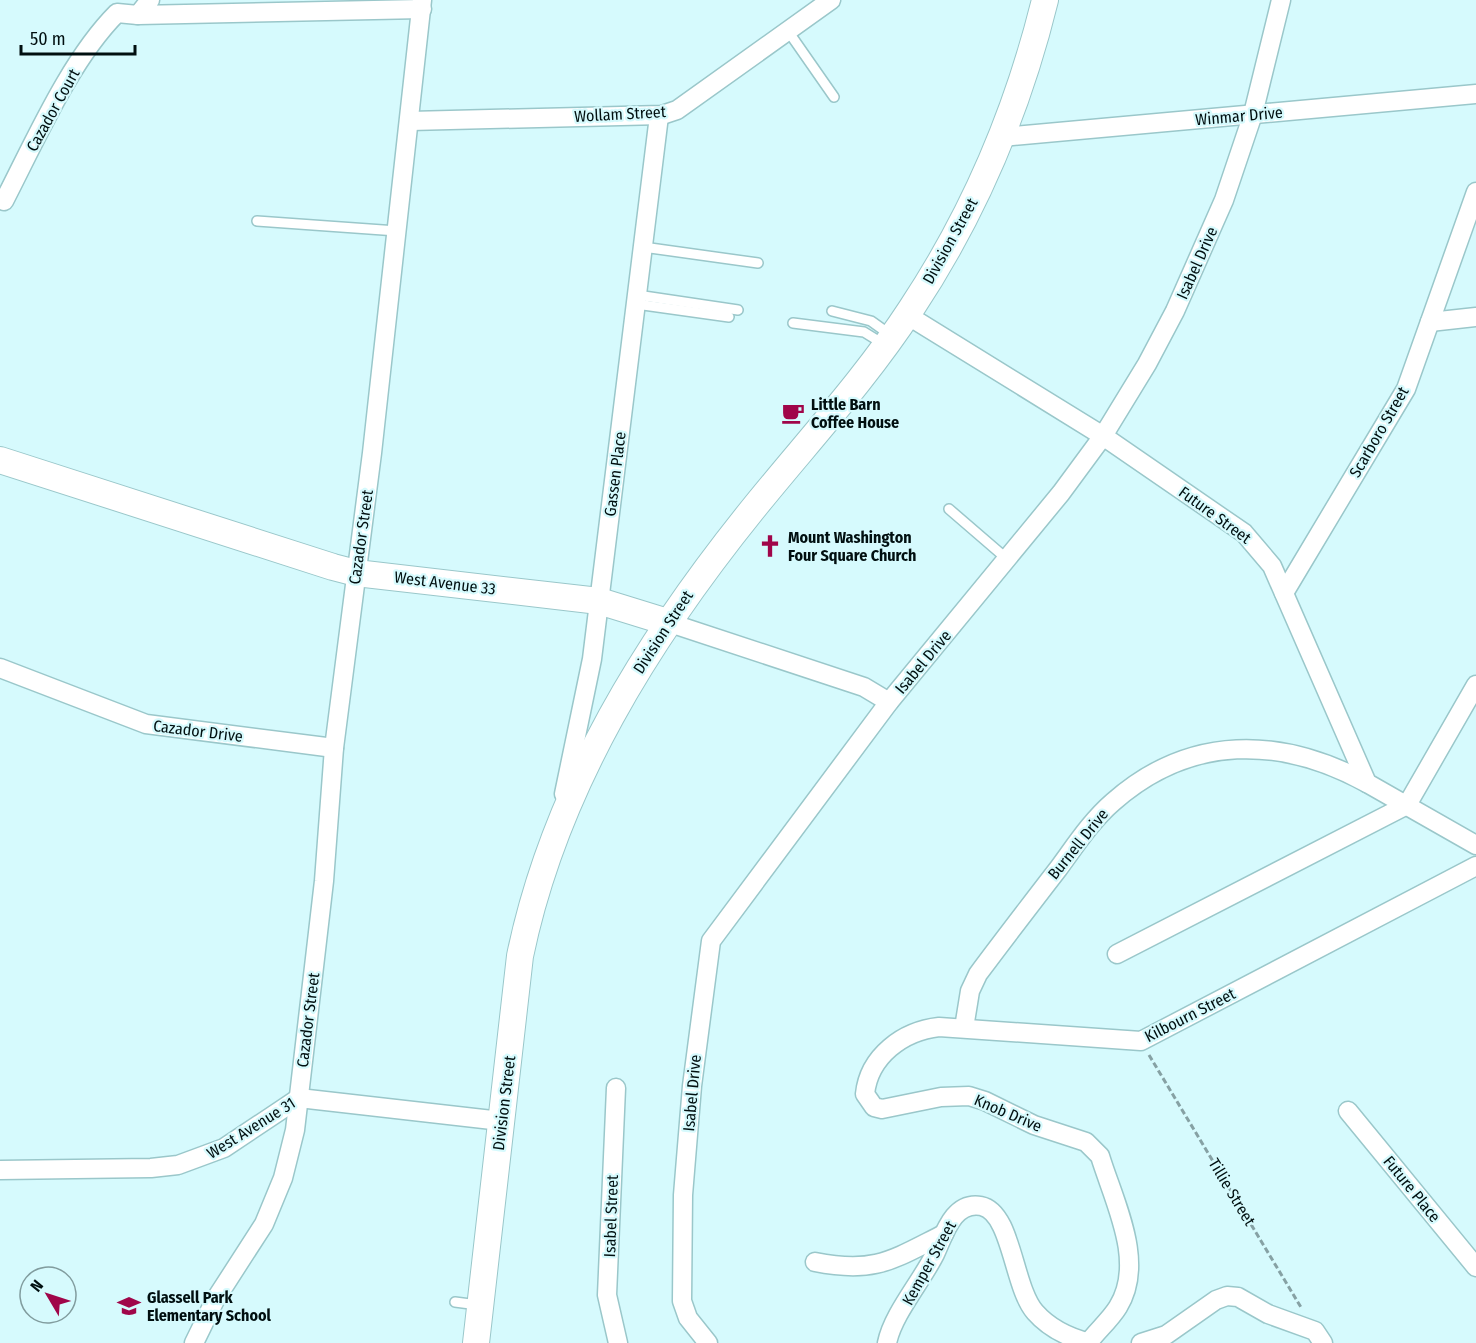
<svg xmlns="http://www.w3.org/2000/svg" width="1476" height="1343" viewBox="0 0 1476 1343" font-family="'Fira Sans Condensed',sans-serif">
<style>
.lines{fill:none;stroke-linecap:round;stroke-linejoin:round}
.lane-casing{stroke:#9ac7ca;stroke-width:12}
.street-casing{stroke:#9ac7ca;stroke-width:21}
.secondary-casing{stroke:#9ac7ca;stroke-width:28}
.path{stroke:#86a1a4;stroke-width:3;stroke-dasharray:6 3;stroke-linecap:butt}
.lane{stroke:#fff;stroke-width:9}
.street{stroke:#fff;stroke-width:18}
.secondary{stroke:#fff;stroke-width:26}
.labels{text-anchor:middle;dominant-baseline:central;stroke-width:4.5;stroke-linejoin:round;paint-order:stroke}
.street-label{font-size:16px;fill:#010f10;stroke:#d6fafd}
.poi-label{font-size:16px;font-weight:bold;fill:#010f10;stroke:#d6fafd;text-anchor:start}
</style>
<rect width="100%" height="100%" fill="#d6fafd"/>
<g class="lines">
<!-- lane casing -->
<g class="lane-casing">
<g id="lane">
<path d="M 788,31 L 834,97"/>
<path d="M 257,221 L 397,231"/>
<path d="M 643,247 L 758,263"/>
<path d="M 637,295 L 738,310"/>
<path d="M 636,304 L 729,317"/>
<path d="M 832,311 L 871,321 L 892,336"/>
<path d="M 793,323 L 864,332 L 885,345"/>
<path d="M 949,509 L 1007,559"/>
<path d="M 455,1302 L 478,1305"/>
</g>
</g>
<!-- street casing -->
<g class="street-casing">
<g id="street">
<path d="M 150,0 L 138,15 L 422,9"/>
<path d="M 410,121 L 662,115 L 677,110 L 831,0"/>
<path d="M 1002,137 L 1476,94"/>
<path d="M 4,201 C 35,141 70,60 117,13 L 138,15"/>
<path d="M 907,315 L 1103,436 L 1244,533 L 1272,566 L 1367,783 L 1476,845"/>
<path d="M 1430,322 L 1476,317"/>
<path d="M 1284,593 L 1406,389 L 1476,192"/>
<path d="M 667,622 L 864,687 L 889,702"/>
<path d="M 0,668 L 146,724 L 334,748"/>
<path d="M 564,794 L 592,659 L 659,116"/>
<path d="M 1407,805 L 1476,685"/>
<path d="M 1117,954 L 1407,805"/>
<path d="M 964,1028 L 970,991 L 978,974 C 1004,939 1031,904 1058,869 C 1075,846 1091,821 1113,802 C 1190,734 1281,736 1367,783"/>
<path d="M 616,1088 L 607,1295 L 618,1343"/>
<path d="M 1348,1111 L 1476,1267"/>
<path d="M 0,1170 L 151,1168 L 178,1165 L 224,1148 L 299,1098 L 501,1121"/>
<path d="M 815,1262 C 875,1274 892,1260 944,1234"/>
<path d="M 194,1343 L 215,1300 L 264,1224 L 283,1178 L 295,1130 L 324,881 L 334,748 L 372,453 L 422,0"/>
<path d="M 708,1343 L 688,1318 L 682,1301 L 683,1195 L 692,1086 L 711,941 L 889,702 L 1061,493 L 1103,436 L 1147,364 L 1175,311 L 1224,200 L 1253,114 L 1281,0"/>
<path d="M 887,1343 C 893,1314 921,1282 935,1254 C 944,1235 953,1201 981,1206 C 1012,1212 1013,1287 1035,1312 C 1049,1328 1070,1338 1090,1343"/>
<path d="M 1088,1343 C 1097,1331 1110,1320 1118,1307 C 1146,1262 1114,1202 1100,1156 L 1086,1142 L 1034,1125 L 985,1101 L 969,1096 L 941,1097 L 882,1109 L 874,1107 L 865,1094 C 869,1056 903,1031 939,1027 L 1141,1041 L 1476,866"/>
<path d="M 1141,1343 L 1166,1335 L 1216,1300 L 1227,1296 L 1238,1297 L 1268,1314 L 1315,1331 L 1323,1343"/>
</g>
</g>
<!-- secondary casing -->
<g class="secondary-casing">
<g id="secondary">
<path d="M 0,460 L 333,567 L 356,573 L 599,601 L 667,622"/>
<path d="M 476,1343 L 520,956 C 555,787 649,637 757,504 C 809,440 866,378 911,309 C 974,214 1018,110 1045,0"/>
</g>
</g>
<!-- path -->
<path class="path" d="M 1149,1055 L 1302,1309"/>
<!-- lane -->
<use href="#lane" class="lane"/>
<!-- street -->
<use href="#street" class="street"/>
<!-- secondary -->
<use href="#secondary" class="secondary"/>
</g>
<!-- icons -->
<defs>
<g id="cafe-bare" transform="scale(1.8)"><path d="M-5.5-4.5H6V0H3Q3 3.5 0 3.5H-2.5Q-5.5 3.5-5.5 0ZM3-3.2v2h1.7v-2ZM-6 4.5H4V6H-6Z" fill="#a00549" stroke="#d6fafd" stroke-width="2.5" paint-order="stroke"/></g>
<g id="church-bare" transform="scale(1.8)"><path d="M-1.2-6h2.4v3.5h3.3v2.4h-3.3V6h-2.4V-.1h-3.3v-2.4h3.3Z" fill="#a00549" stroke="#d6fafd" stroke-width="2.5" paint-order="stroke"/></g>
<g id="school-bare" transform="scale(1.8)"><path d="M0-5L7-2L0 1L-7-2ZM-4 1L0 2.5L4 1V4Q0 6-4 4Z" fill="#a00549" stroke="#d6fafd" stroke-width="2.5" paint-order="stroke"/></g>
</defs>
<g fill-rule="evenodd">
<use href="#cafe-bare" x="793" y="413"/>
<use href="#church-bare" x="770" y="546"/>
<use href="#school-bare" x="129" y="1306"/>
</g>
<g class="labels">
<!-- street labels -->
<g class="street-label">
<text transform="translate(53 110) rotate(-61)">Cazador Court</text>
<text transform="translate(620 114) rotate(-3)">Wollam Street</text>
<text transform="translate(1239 116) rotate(-5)">Winmar Drive</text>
<text transform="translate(950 241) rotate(-61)">Division Street</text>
<text transform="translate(1197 263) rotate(-66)">Isabel Drive</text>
<text transform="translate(1379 432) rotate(-60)">Scarboro Street</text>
<text transform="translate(615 474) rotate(-83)">Gassen Place</text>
<text transform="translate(1215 515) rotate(36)">Future Street</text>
<text transform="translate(361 537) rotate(-82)">Cazador Street</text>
<text transform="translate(445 583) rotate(7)">West Avenue 33</text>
<text transform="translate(663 632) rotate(-57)">Division Street</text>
<text transform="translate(923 662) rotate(-50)">Isabel Drive</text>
<text transform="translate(198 731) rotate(7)">Cazador Drive</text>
<text transform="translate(1078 844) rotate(-51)">Burnell Drive</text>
<text transform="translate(1190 1015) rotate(-27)">Kilbourn Street</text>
<text transform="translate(308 1020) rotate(-83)">Cazador Street</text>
<text transform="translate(692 1093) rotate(-85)">Isabel Drive</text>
<text transform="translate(504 1103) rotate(-83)">Division Street</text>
<text transform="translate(1008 1113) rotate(23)">Knob Drive</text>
<text transform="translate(251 1128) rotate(-32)">West Avenue 31</text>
<text transform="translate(1412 1189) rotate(51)">Future Place</text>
<text transform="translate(1232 1192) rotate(59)">Tillie Street</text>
<text transform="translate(611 1216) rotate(-88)">Isabel Street</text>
<text transform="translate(929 1263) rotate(-61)">Kemper Street</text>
</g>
<!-- poi labels -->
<g class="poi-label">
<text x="811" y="404">Little Barn<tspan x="811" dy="18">Coffee House</tspan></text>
<text x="788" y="537">Mount Washington<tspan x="788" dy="18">Four Square Church</tspan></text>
<text x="147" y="1297">Glassell Park<tspan x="147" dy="18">Elementary School</tspan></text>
</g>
</g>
<!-- north arrow -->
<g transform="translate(48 1295) rotate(309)"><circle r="28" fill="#d6fafd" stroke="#819c9e" stroke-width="1.5"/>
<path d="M0-4.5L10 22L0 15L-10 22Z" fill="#a00549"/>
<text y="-9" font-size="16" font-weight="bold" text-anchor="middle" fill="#010f10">N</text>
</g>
<!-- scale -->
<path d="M21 45v9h114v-9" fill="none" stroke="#010f10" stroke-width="3"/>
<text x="30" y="45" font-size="18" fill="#010f10" stroke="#d6fafd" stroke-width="4.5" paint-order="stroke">50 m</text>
</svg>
